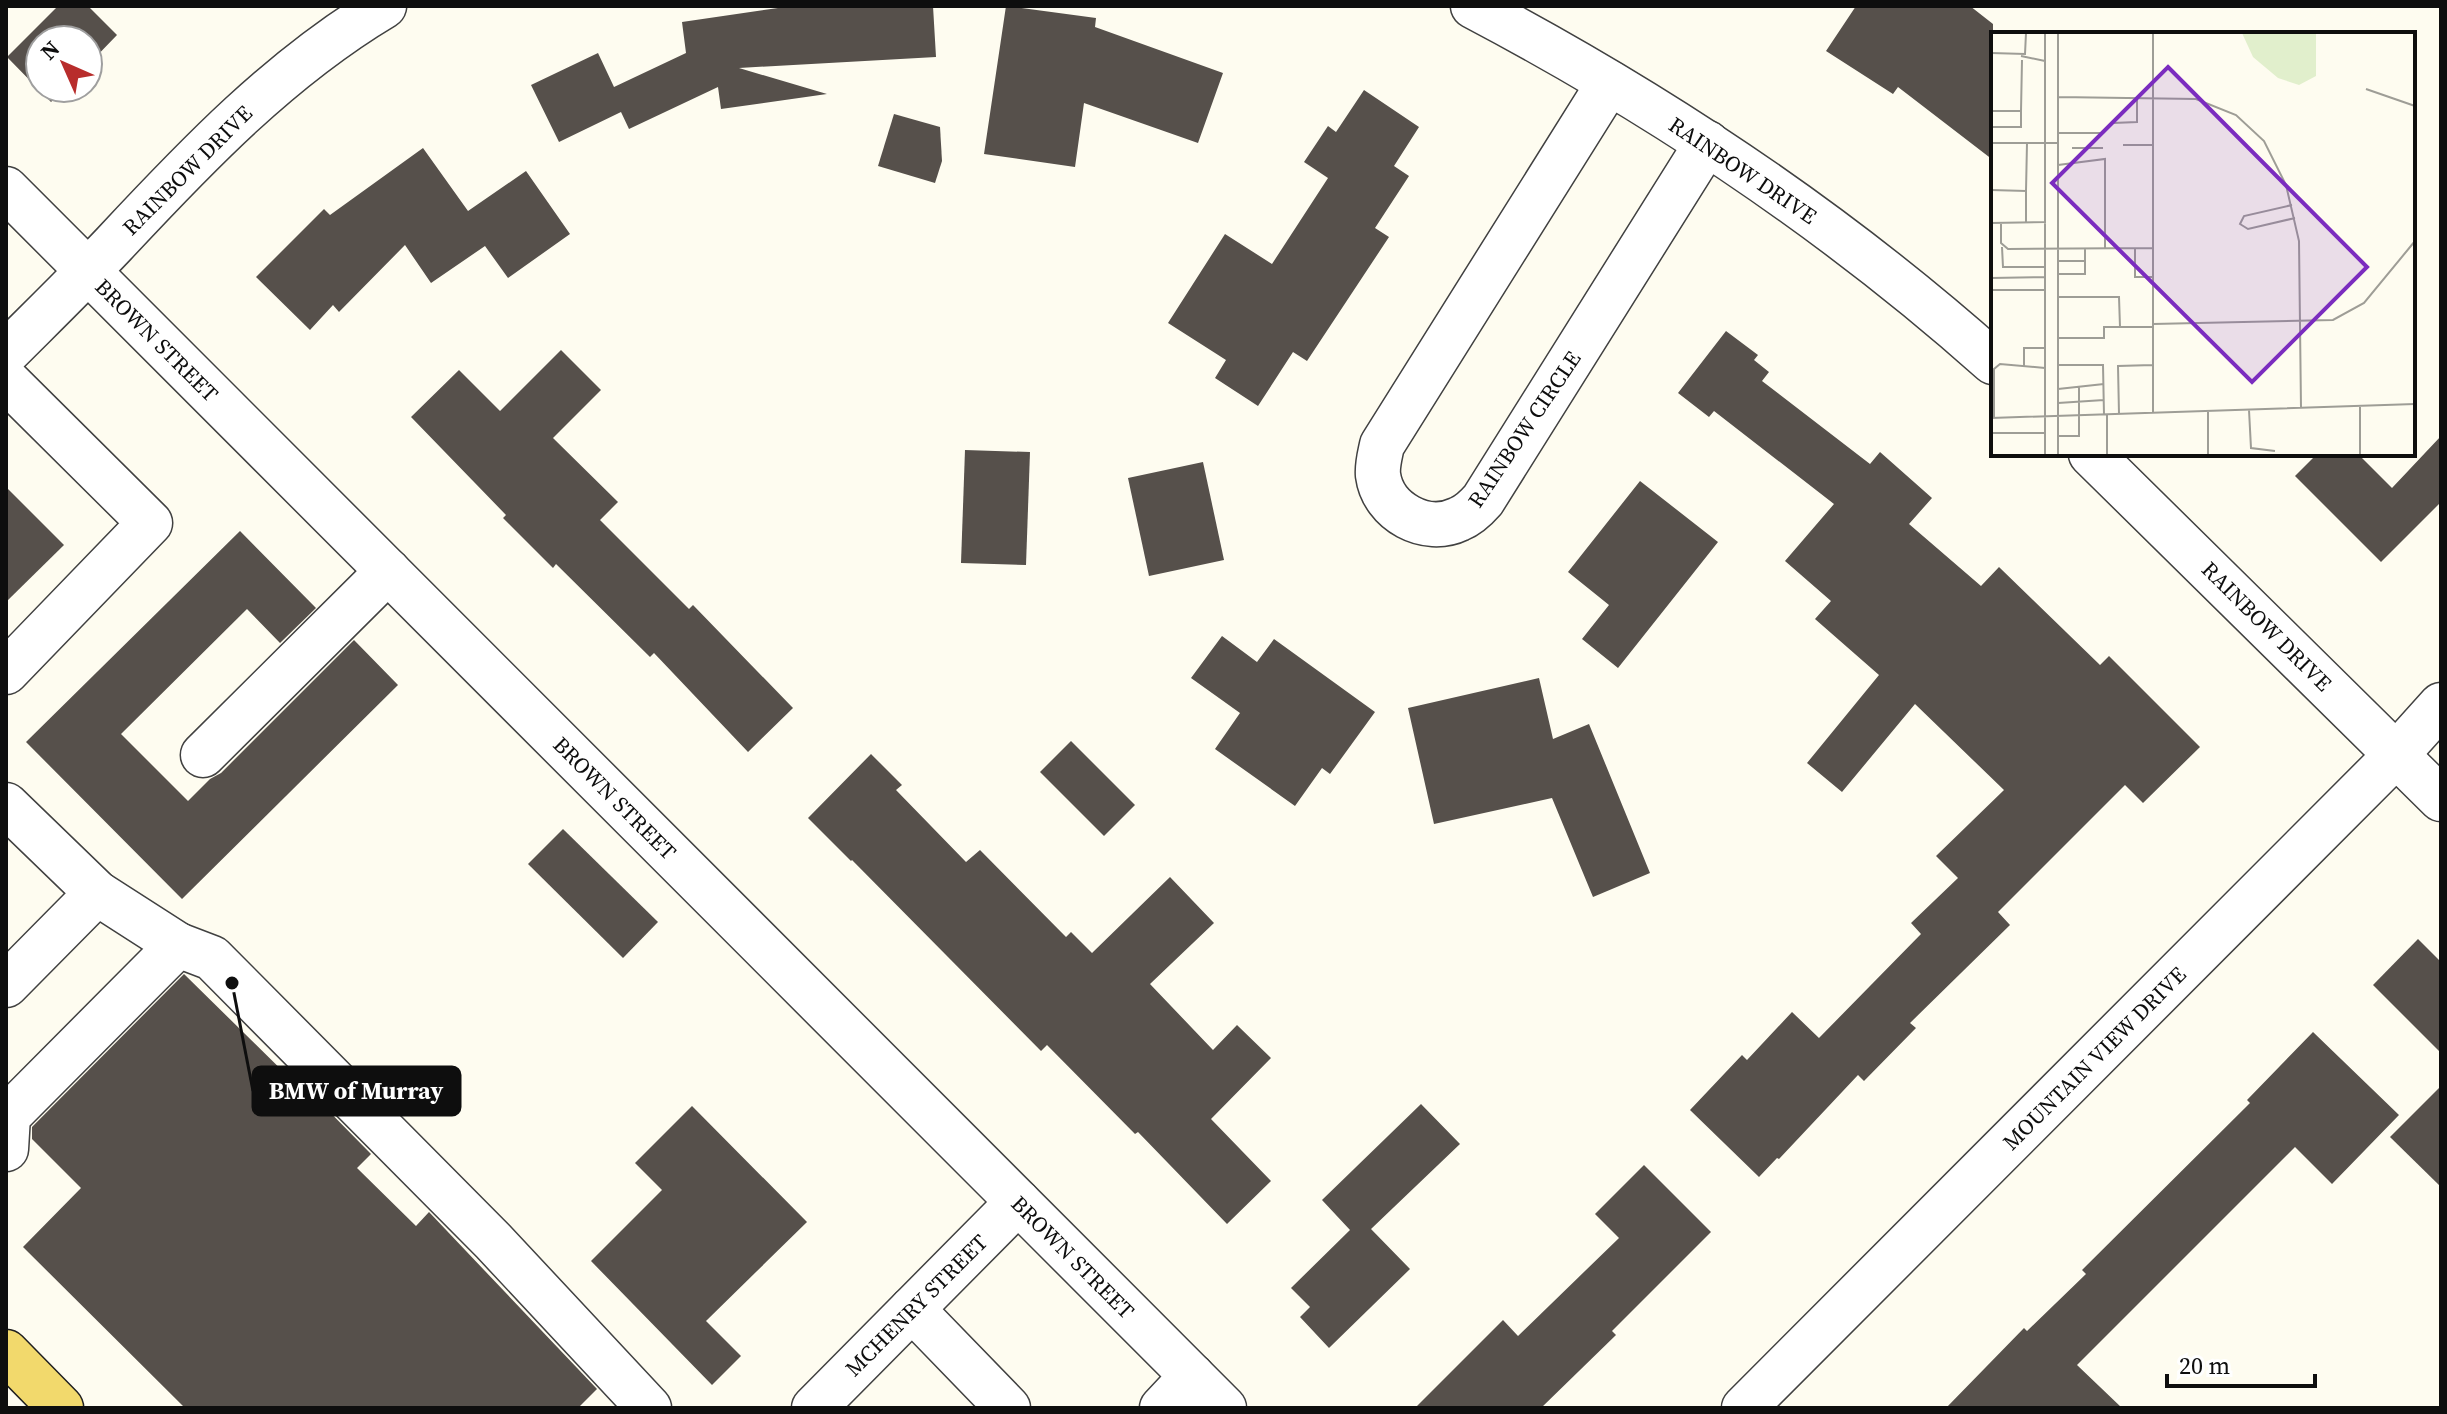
<svg xmlns="http://www.w3.org/2000/svg" width="2447" height="1414" viewBox="0 0 2447 1414" font-family="'Source Serif 4',serif">
<style>
.building{fill:#56504b}
.lines{fill:none;stroke-linecap:round;stroke-linejoin:round}
.minor-casing{stroke:#414141;stroke-width:47}
.major-casing{stroke:#1f1f1f;stroke-width:47}
.minor{stroke:#fff;stroke-width:44}
.major{stroke:#f2d96c;stroke-width:44}
.labels{text-anchor:middle;dominant-baseline:central;stroke-width:8;stroke-linejoin:round;paint-order:stroke}
.street-label{font-size:22px;fill:#0e0e0e;stroke:#fff}
.inset-road{fill:none;stroke:#9e9d96;stroke-width:2}
.view{fill:#7b2cbf;fill-opacity:0.15;stroke:#7b2cbf;stroke-width:4}
.inset-edge{fill:none;stroke:#0e0e0e;stroke-width:4}
.leader{fill:none;stroke:#0e0e0e;stroke-width:3}
.callout-dot{fill:#0e0e0e;stroke:#fff;stroke-width:3}
.callout{fill:#0e0e0e;stroke:#0e0e0e;stroke-width:3}
.callout-label{font-size:24px;text-anchor:middle;font-weight:bold;fill:#fff}
</style>
<rect width="100%" height="100%" fill="#fefcf0"/>
<!-- building -->
<g class="building">
<path d="M 58,6 L 88,6 L 117,35 L 88,65 L 88,40 L 40,40 L 40,88 L 65,88 L 51,102 L 7,57 Z"/>
<path d="M 792,6 L 933,6 L 936,57 L 739,68 L 827,94 L 721,109 L 718,87 L 629,129 L 621,112 L 559,142 L 531,85 L 598,53 L 614,87 L 686,53 L 682,22 Z"/>
<path d="M 1006,6 L 1096,18 L 1095,27 L 1223,73 L 1198,143 L 1084,103 L 1075,167 L 984,154 Z"/>
<path d="M 1856,6 L 1970,6 L 1993,24 L 1993,160 L 1898,87 L 1893,94 L 1826,51 Z"/>
<path d="M 1364,90 L 1419,127 L 1394,166 L 1409,176 L 1375,228 L 1389,237 L 1307,361 L 1293,352 L 1258,406 L 1215,378 L 1226,360 L 1168,323 L 1225,234 L 1272,264 L 1328,178 L 1304,162 L 1328,126 L 1336,132 Z"/>
<path d="M 894,114 L 940,127 L 942,161 L 935,183 L 878,166 Z"/>
<path d="M 423,148 L 468,211 L 526,171 L 570,234 L 508,278 L 485,246 L 431,283 L 405,245 L 339,312 L 333,305 L 310,330 L 256,277 L 324,209 L 330,215 Z"/>
<path d="M 1726,331 L 1758,355 L 1754,360 L 1769,372 L 1762,381 L 1870,464 L 1880,452 L 1932,498 L 1909,524 L 1981,586 L 1999,567 L 2100,665 L 2109,656 L 2200,747 L 2143,803 L 2125,785 L 1998,912 L 2010,925 L 1910,1023 L 1916,1028 L 1864,1081 L 1858,1075 L 1779,1159 L 1777,1158 L 1759,1177 L 1690,1110 L 1742,1055 L 1747,1060 L 1792,1012 L 1819,1038 L 1921,934 L 1911,923 L 1958,878 L 1936,856 L 2004,790 L 1915,704 L 1842,792 L 1807,763 L 1879,675 L 1815,619 L 1831,601 L 1785,561 L 1834,504 L 1714,411 L 1709,417 L 1678,393 Z"/>
<path d="M 561,350 L 601,390 L 553,438 L 618,502 L 600,520 L 689,609 L 693,605 L 793,708 L 748,752 L 654,653 L 650,657 L 556,564 L 553,568 L 503,518 L 506,515 L 411,417 L 459,370 L 500,411 Z"/>
<path d="M 2441,436 L 2441,502 L 2381,562 L 2295,476 L 2317,454 L 2358,454 L 2392,488 Z"/>
<path d="M 965,450 L 1030,452 L 1026,565 L 961,563 Z"/>
<path d="M 1203,462 L 1224,560 L 1149,576 L 1128,478 Z"/>
<path d="M 1640,481 L 1718,542 L 1618,668 L 1582,639 L 1609,605 L 1568,572 Z"/>
<path d="M 6,487 L 64,545 L 6,602 Z"/>
<path d="M 240,531 L 316,608 L 280,643 L 247,609 L 121,734 L 188,801 L 210,779 L 221,773 L 354,640 L 398,685 L 182,899 L 26,742 Z"/>
<path d="M 1222,636 L 1257,662 L 1274,639 L 1375,712 L 1330,774 L 1322,768 L 1295,806 L 1215,749 L 1240,713 L 1191,678 Z"/>
<path d="M 1539,678 L 1553,739 L 1589,724 L 1650,873 L 1593,897 L 1552,798 L 1434,824 L 1408,708 Z"/>
<path d="M 1071,741 L 1135,805 L 1104,836 L 1040,772 Z"/>
<path d="M 871,754 L 902,785 L 896,790 L 966,862 L 980,850 L 1066,937 L 1071,932 L 1092,953 L 1170,877 L 1214,923 L 1150,984 L 1213,1050 L 1237,1025 L 1271,1058 L 1211,1119 L 1271,1181 L 1227,1224 L 1138,1132 L 1135,1134 L 1047,1045 L 1041,1051 L 852,860 L 851,861 L 808,818 Z"/>
<path d="M 563,829 L 658,922 L 623,958 L 528,864 Z"/>
<path d="M 2418,939 L 2441,962 L 2441,1053 L 2373,985 Z"/>
<path d="M 184,974 L 304,1092 L 307,1089 L 371,1154 L 357,1168 L 416,1226 L 429,1212 L 597,1389 L 578,1408 L 185,1408 L 23,1247 L 81,1188 L 32,1139 L 32,1127 Z"/>
<path d="M 2313,1032 L 2399,1115 L 2332,1184 L 2295,1147 L 2077,1365 L 2122,1408 L 1946,1408 L 2024,1328 L 2027,1331 L 2086,1274 L 2082,1270 L 2250,1103 L 2247,1100 Z"/>
<path d="M 2441,1086 L 2441,1187 L 2390,1137 Z"/>
<path d="M 1421,1104 L 1460,1144 L 1371,1229 L 1410,1269 L 1329,1348 L 1300,1317 L 1310,1307 L 1291,1288 L 1350,1230 L 1322,1200 Z"/>
<path d="M 692,1106 L 807,1222 L 706,1321 L 741,1356 L 712,1385 L 591,1261 L 662,1190 L 635,1163 Z"/>
<path d="M 1644,1165 L 1711,1232 L 1612,1331 L 1616,1335 L 1541,1408 L 1415,1408 L 1503,1320 L 1518,1336 L 1619,1238 L 1595,1214 Z"/>
</g>
<g class="lines">
<!-- minor casing -->
<g class="minor-casing">
<g id="minor">
<path d="M 1473,6 C 1659,104 1836,222 1993,362"/>
<path d="M 1609,83 L 1382,445 C 1380,455 1377,465 1378,475 C 1383,512 1426,535 1459,519 C 1469,515 1476,508 1483,500 L 1707,143"/>
<path d="M 6,189 L 1224,1408"/>
<path d="M 6,353 C 42,317 79,281 114,244 C 196,156 280,68 384,6"/>
<path d="M 6,380 L 150,523 L 6,672"/>
<path d="M 2091,454 L 2441,799"/>
<path d="M 203,755 L 388,571"/>
<path d="M 6,805 L 97,893 L 178,945"/>
<path d="M 6,985 L 97,893"/>
<path d="M 6,1149 L 8,1116 L 178,945 L 212,958 L 493,1241 L 649,1408"/>
<path d="M 912,1309 L 1008,1408"/>
<path d="M 814,1408 L 1018,1202"/>
<path d="M 1162,1408 L 1192,1376"/>
<path d="M 1744,1408 L 2396,755 L 2441,705"/>
</g>
</g>
<!-- major casing -->
<g class="major-casing">
<path id="major" d="M 6,1352 L 61,1408"/>
</g>
<!-- minor -->
<use href="#minor" class="minor"/>
<!-- major -->
<use href="#major" class="major"/>
</g>
<g class="labels">
<!-- street labels -->
<g class="street-label">
<text transform="translate(187 170) rotate(-45)">RAINBOW DRIVE</text>
<text transform="translate(1743 170) rotate(34)">RAINBOW DRIVE</text>
<text transform="translate(157 340) rotate(45)">BROWN STREET</text>
<text transform="translate(1524 429) rotate(-56)">RAINBOW CIRCLE</text>
<text transform="translate(2267 626) rotate(45)">RAINBOW DRIVE</text>
<text transform="translate(615 798) rotate(45)">BROWN STREET</text>
<text transform="translate(2094 1058) rotate(-45)">MOUNTAIN VIEW DRIVE</text>
<text transform="translate(1073 1257) rotate(45)">BROWN STREET</text>
<text transform="translate(916 1305) rotate(-45)">MCHENRY STREET</text>
</g>
</g>
<!-- overview -->
<g transform="translate(1991 32)">
<rect width="424" height="424" fill="#fefcf0"/>
<path d="M 251,1 L 325,1 L 325,44 L 308,53 L 287,46 L 262,25 Z" fill="#e1efcc"/>
<path class="inset-road" d="M 0,21 L 34,22 L 35,1M 30,24 L 54,29M 375,57 L 424,74M 67,65 L 205,67 L 245,83 L 273,109 L 295,153 L 308,209 L 310,376M 0,79 L 30,79 L 31,28M 0,95 L 30,95 L 30,79M 67,101 L 112,101 L 122,91 L 146,90 L 146,65M 0,111 L 67,111M 132,113 L 162,113M 81,116 L 112,116M 67,133 L 114,127 L 114,216M 0,158 L 35,159 L 36,111M 301,173 L 253,184 L 249,192 L 257,197 L 304,186M 35,190 L 35,159M 0,191 L 55,190M 10,191 L 10,211 L 17,217 L 162,216M 11,215 L 12,235 L 54,235M 144,216 L 144,245 L 162,245M 67,229 L 94,229M 67,242 L 94,242 L 94,216M 0,246 L 54,245M 0,258 L 54,258M 67,265 L 128,265 L 129,295 L 162,295M 162,292 L 342,288 L 373,271 L 424,209M 67,306 L 113,306 L 113,295 L 129,295M 67,333 L 112,333 L 113,383M 33,334 L 33,316 L 54,316M 67,357 L 113,352M 67,371 L 113,368M 258,378 L 260,416 L 284,419M 162,381 L 162,1M 128,382 L 127,334 L 162,333M 116,383 L 116,423M 0,386 L 424,372M 3,386 L 3,337 L 9,332 L 54,336M 0,401 L 54,401M 67,404 L 88,404 L 88,355M 54,423 L 54,1M 67,423 L 67,1M 217,423 L 217,380M 369,423 L 369,374"/>
<path class="view" d="M 177,35 L 376,235 L 261,350 L 61,151 Z"/>
<rect width="424" height="424" class="inset-edge"/>
</g>
<!-- callouts -->
<path class="leader" d="M232 983L253 1091"/>
<circle class="callout-dot" cx="232" cy="983" r="8"/>
<rect class="callout" x="253" y="1067" width="207" height="48" rx="8"/>
<g class="callout-label">
<text x="356" y="1099">BMW of Murray</text>
</g>
<!-- border -->
<rect width="2447" height="1414" fill="none" stroke="#0e0e0e" stroke-width="16"/>
<!-- north arrow -->
<g transform="translate(64 64) rotate(315)"><circle r="38" fill="#ffffff" stroke="#9f9f9f" stroke-width="2"/>
<path d="M0-6L14 30L0 20L-14 30Z" fill="#b82d2c"/>
<text y="-12" font-size="22" font-weight="bold" text-anchor="middle" fill="#0e0e0e">N</text>
</g>
<!-- scale -->
<path d="M2167 1374v12h148v-12" fill="none" stroke="#0e0e0e" stroke-width="4"/>
<text x="2179" y="1374" font-size="24" fill="#0e0e0e" stroke="#ffffff" stroke-width="6" paint-order="stroke">20 m</text>
</svg>
